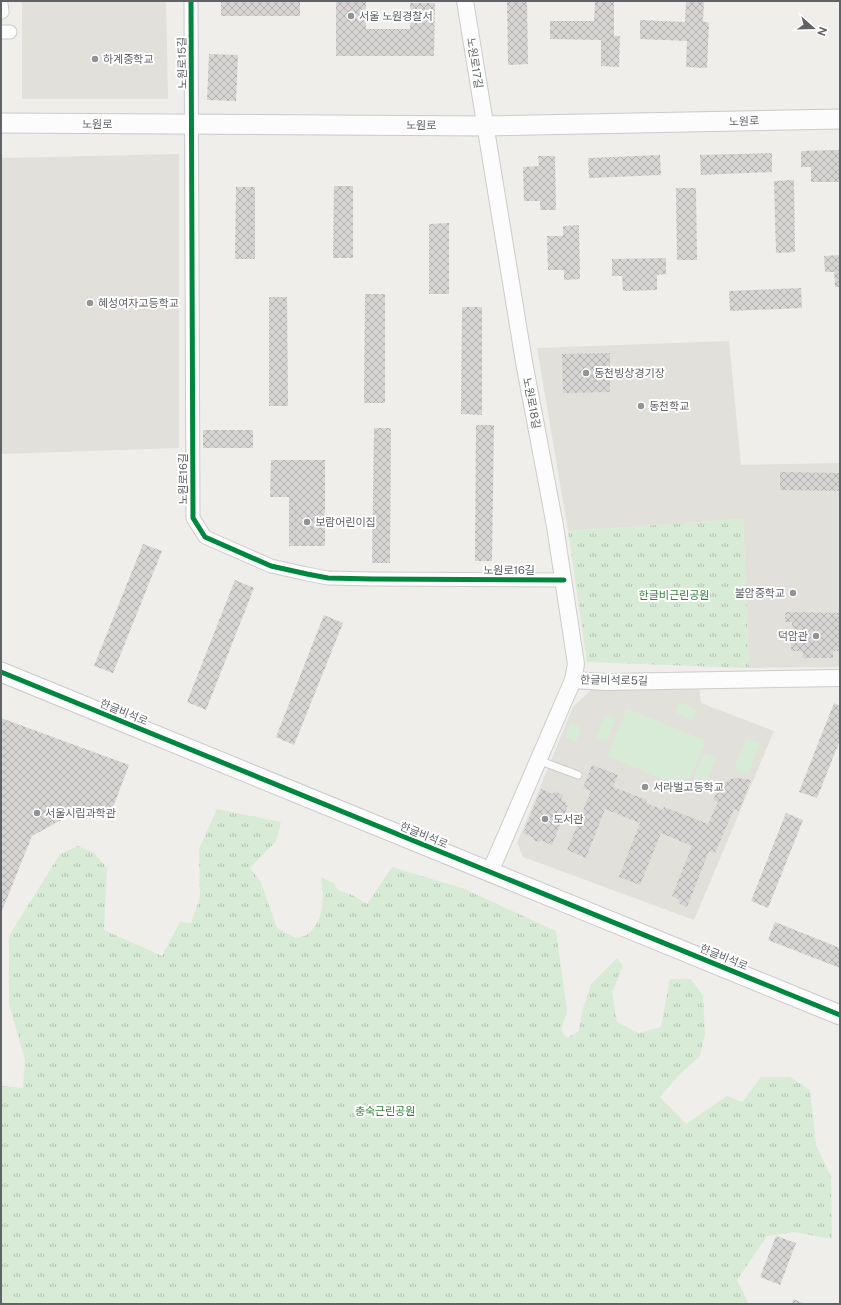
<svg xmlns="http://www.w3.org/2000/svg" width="841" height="1305" viewBox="0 0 841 1305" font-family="'Public Sans','Noto Sans KR',sans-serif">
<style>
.education{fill:#e2e0da}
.grass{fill:#d8ebd6}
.park{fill:url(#park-tufts)}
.building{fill:url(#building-cross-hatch)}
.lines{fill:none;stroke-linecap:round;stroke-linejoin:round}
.service-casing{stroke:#cbcccc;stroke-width:9}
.minor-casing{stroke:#cbcccc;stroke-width:15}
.tertiary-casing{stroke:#cbcccc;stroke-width:18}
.secondary-casing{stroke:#cacacb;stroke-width:21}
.service{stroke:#fdfcfc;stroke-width:7}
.minor{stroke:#fdfcfc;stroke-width:13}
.tertiary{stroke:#fdfcfc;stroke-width:16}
.secondary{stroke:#fdfcfc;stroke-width:19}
.cycleway-casing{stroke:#fff;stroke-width:8}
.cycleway{stroke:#00873e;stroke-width:5}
.poi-dot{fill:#919496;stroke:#fff;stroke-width:1.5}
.labels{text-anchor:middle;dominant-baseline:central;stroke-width:4;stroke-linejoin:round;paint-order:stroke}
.poi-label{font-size:11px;fill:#5f6368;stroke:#fff;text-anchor:start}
.street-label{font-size:11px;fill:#5f6368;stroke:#fff}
.park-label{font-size:11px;fill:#348238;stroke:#fff}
</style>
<defs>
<pattern id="park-tufts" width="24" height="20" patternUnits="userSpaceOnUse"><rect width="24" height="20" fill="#d8ebd6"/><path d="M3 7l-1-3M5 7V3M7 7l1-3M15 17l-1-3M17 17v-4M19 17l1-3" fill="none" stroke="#b2c2b1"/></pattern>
<pattern id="building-cross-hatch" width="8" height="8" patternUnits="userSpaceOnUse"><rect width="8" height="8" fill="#d6d5d3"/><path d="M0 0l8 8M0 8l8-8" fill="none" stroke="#b1b0af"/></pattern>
</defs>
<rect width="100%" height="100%" fill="#efeeea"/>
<!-- education -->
<g class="education">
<path d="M 22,1 L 166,1 L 168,99 L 22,99 Z"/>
<path d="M 179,154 L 179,448 L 1,454 L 1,158 Z"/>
<path d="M 729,341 L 741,465 L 840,463 L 840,667 L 749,668 L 743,519 L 568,531 L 537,348 Z"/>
<path d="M 699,686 L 701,703 L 774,731 L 694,920 L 523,857 L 517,843 L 573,707 L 592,689 Z"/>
</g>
<!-- grass -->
<g class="grass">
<path d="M 680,702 L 697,710 L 693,720 L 675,713 Z"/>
<path d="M 627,708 L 706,741 L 685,789 L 607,756 Z"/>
<path d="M 606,714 L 616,718 L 607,741 L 596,737 Z"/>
<path d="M 571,723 L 581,727 L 576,742 L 565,737 Z"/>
<path d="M 746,738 L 760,743 L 748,774 L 734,769 Z"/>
<path d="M 704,753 L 716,758 L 705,784 L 693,779 Z"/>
</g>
<!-- park -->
<g class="park">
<path d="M 743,519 L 749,668 L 587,662 L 568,531 Z"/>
<path d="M 217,809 L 281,822 L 276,841 L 250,868 L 261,882 L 277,928 L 296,938 C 300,937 306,936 308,934 C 325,920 324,896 321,877 L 334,883 L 338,890 L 352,895 L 367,904 L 392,867 L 462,888 L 556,931 L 567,1011 L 561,1031 L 567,1038 L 579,1031 L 582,1012 L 591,984 L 617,958 L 623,966 L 612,992 L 617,1022 L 639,1033 L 661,1027 L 670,979 L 691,979 L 703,996 L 705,1034 L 700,1056 L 679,1075 L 660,1097 L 686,1124 L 727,1096 L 742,1102 L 761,1077 L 790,1077 L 810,1090 L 816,1145 L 831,1177 L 832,1239 L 795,1232 L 767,1236 L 737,1280 L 749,1304 L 1,1304 L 1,1086 L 23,1088 L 25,1060 L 9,1004 L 9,936 L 60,854 L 78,846 L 94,853 L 107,868 L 104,930 L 162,956 L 180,922 L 191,923 L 200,897 L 199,849 Z"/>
</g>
<!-- building -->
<g class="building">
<rect x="221" y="1" width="79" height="15"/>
<path d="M 336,1 L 366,1 L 366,29 L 410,29 L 410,3 L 435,3 L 434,56 L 336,56 Z"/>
<path d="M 507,1 L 527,1 L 528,64 L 508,65 Z"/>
<path d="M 595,1 L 614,1 L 614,36 L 620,36 L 619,67 L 601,66 L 601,40 L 550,39 L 550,21 L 594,21 Z"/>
<path d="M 686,1 L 704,1 L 703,21 L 709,23 L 707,68 L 686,67 L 687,41 L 640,39 L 640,20 L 685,22 Z"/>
<path d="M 209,54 L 238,55 L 236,101 L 207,100 Z"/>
<path d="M 840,150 L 840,182 L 811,182 L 811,167 L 801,167 L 801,151 Z"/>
<path d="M 772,153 L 772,172 L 701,175 L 700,155 Z"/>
<path d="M 660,155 L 661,175 L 589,178 L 588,158 Z"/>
<path d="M 538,156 L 555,156 L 556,210 L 540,210 L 540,201 L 524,201 L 523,167 L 539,166 Z"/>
<path d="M 794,180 L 795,252 L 776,253 L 774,181 Z"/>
<path d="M 334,186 L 353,186 L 353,258 L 333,258 Z"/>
<path d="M 236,187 L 255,187 L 255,259 L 235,259 Z"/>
<path d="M 676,188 L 696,188 L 697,260 L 677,260 Z"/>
<path d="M 449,223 L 449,294 L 429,294 L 429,224 Z"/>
<path d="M 579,225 L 580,279 L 564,280 L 564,270 L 548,270 L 547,236 L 563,236 L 563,226 Z"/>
<path d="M 840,255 L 840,287 L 835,287 L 834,272 L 825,272 L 824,256 Z"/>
<path d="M 666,258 L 666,274 L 657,275 L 657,290 L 623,291 L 622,276 L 612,276 L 612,259 Z"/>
<path d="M 801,288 L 802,308 L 730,311 L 729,291 Z"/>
<path d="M 365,294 L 385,294 L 385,403 L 364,403 Z"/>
<path d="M 269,297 L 287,297 L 288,406 L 269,406 Z"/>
<path d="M 462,307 L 482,307 L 482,415 L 461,414 Z"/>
<path d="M 610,353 L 610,392 L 563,393 L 562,354 Z"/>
<path d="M 476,425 L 494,425 L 492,561 L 475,561 Z"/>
<path d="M 374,428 L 391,428 L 390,563 L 372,563 Z"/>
<rect x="203" y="430" width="50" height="18"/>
<path d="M 271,460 L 325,460 L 325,546 L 289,546 L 289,497 L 270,497 Z"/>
<path d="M 780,472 L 840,473 L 840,491 L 780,490 Z"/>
<path d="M 143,544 L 162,551 L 113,673 L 94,666 Z"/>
<path d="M 235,580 L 254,588 L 206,710 L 187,702 Z"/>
<path d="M 785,612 L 840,613 L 840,651 L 833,651 L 833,658 L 803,658 L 803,651 L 791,651 L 792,622 L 785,622 Z"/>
<path d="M 324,615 L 343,623 L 294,745 L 276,737 Z"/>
<path d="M 834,703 L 840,706 L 840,740 L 817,798 L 799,792 Z"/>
<path d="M 1,718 L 129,765 L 109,818 L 83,808 L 32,836 L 1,913 Z"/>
<path d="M 592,765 L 618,775 L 613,787 L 647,800 L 646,803 L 663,810 L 664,807 L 708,824 L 718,802 L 713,800 L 720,786 L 731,779 L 738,778 L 751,780 L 739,811 L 734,809 L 715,853 L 709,851 L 687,907 L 680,904 L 678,899 L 672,896 L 692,846 L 661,833 L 640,885 L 619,877 L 640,823 L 605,809 L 586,858 L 567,850 L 591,791 L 583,788 Z"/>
<path d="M 541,789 L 553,794 L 554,791 L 563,795 L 561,800 L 566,802 L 565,805 L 568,805 L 552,845 L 540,840 L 539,842 L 533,840 L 534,838 L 523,833 Z"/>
<path d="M 786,813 L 803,820 L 768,908 L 751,901 Z"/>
<path d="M 775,922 L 840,948 L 840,968 L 768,940 Z"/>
<path d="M 776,1236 L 796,1243 L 780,1285 L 760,1277 Z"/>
<path d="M 793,1299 L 805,1304 L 792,1304 Z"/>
</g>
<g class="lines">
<!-- service casing -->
<g class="service-casing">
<path id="service" d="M 538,760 L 578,775"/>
</g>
<!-- minor casing -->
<g class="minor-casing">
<g id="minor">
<path d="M 191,1 L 193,518 L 205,537 L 271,566 L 307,574 L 328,578 L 373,579 L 564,580"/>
<path d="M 1,4 L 2,12"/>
<path d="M 1,32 L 10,32"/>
</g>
</g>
<!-- tertiary casing -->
<g class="tertiary-casing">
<g id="tertiary">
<path d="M 465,1 L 524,362 L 555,526 L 576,664 L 573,680 L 490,872"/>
<path d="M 573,680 L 606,682 L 840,678"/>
</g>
</g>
<!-- secondary casing -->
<g class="secondary-casing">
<g id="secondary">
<path d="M 1,123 L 485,126 L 840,119"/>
<path d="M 1,672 L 840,1015"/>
</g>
</g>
<!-- service -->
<use href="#service" class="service"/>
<!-- minor -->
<use href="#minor" class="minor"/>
<!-- tertiary -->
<use href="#tertiary" class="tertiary"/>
<!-- secondary -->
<use href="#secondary" class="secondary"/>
<!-- cycleway casing -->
<g class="cycleway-casing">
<g id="cycleway">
<path d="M 191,1 L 193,518 L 205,537 L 271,566 L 307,574 L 328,578 L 373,579 L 564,580"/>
<path d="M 1,672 L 840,1015"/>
</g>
</g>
<!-- cycleway -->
<use href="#cycleway" class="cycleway"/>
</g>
<!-- markers -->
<g class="poi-dot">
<circle cx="351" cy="16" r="4"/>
<circle cx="95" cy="59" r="4"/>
<circle cx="90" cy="303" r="4"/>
<circle cx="586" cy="373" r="4"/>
<circle cx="641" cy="406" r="4"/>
<circle cx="307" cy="522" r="4"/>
<circle cx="793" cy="593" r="4"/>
<circle cx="816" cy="636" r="4"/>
<circle cx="645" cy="787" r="4"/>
<circle cx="37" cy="813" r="4"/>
<circle cx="545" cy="819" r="4"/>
</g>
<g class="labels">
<!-- poi labels -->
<g class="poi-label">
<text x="359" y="16">서울 노원경찰서</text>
<text x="103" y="59">하계중학교</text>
<text x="98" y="303">혜성여자고등학교</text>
<text x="594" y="373">동천빙상경기장</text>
<text x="649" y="406">동천학교</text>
<text x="315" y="522">보람어린이집</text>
<text x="785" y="593" text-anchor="end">불암중학교</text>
<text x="808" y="636" text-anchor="end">덕암관</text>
<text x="653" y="787">서라벌고등학교</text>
<text x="45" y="813">서울시립과학관</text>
<text x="553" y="819">도서관</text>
</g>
<!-- street labels -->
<g class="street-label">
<text transform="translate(182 63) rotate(-91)">노원로15길</text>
<text transform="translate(475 63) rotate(81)">노원로17길</text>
<text transform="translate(744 121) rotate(-2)">노원로</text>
<text x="97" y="124">노원로</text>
<text x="421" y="125">노원로</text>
<text transform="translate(532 403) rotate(79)">노원로18길</text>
<text transform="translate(183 479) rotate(-90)">노원로16길</text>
<text x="509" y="570">노원로16길</text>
<text transform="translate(614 680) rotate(1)">한글비석로5길</text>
<text transform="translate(124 712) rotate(22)">한글비석로</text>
<text transform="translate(424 835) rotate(22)">한글비석로</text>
<text transform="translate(724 957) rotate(22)">한글비석로</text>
</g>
<!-- park labels -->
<g class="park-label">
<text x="674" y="595">한글비근린공원</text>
<text x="385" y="1111">충숙근린공원</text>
</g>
</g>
<!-- border -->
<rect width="841" height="1305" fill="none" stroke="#5f6368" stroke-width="4"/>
<!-- north arrow -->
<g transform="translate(813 28) rotate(110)" stroke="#ffffff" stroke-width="3" paint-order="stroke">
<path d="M0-3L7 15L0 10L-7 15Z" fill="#5f6368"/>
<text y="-6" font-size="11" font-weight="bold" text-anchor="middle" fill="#5f6368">N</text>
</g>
</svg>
